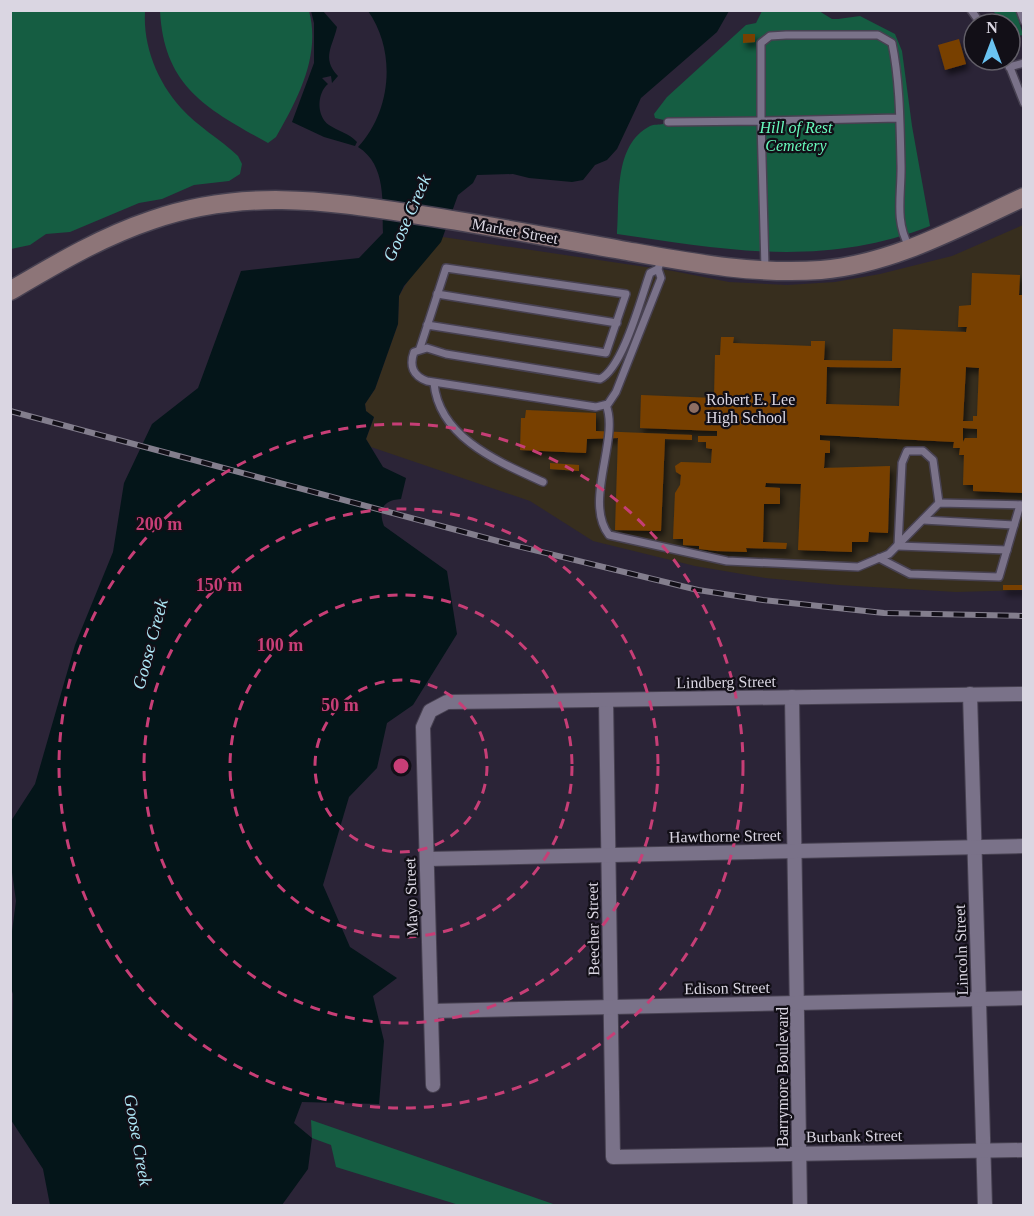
<svg xmlns="http://www.w3.org/2000/svg" width="1034" height="1216" viewBox="0 0 1034 1216" font-family="'Times New Roman',serif">
<style>
.education{fill:#372e1e}
.green{fill:#155d42}
.water{fill:#041519}
.building{fill:#784104;fill-rule:evenodd;filter:url(#shadow)}
.lines{fill:none;stroke-linecap:round;stroke-linejoin:round}
.lane-casing{stroke:#474151;stroke-width:10}
.street-casing{stroke:#474151;stroke-width:16}
.secondary-casing{stroke:#474151;stroke-width:21}
.lane{stroke:#7a7289;stroke-width:7}
.street{stroke:#7a7289;stroke-width:14}
.secondary{stroke:#8d7578;stroke-width:18}
.rail-casing{stroke:#837e8d;stroke-width:6}
.rail{stroke:#120f17;stroke-width:4;stroke-dasharray:11;stroke-linecap:butt}
.ring{fill:none;stroke:#c73e76;stroke-width:3;stroke-dasharray:10 8}
.education-dot{fill:#8d6e63;stroke:#120f17;stroke-width:2}
.labels{text-anchor:middle;dominant-baseline:central;stroke-width:4.5;stroke-linejoin:round;paint-order:stroke}
.park-label{font-size:16px;font-style:italic;fill:#67fbbd;stroke:#120f17}
.street-label{font-size:16px;fill:#dad6e2;stroke:#120f17}
.poi-label{font-size:16px;fill:#dad6e2;stroke:#120f17;text-anchor:start}
.water-label{font-size:18px;font-style:italic;fill:#aee7f6;stroke:#120f17}
.centre{fill:#c73e76;stroke:#120f17;stroke-width:3}
.ring-label{font-size:18px;text-anchor:middle;font-weight:bold;fill:#c73e76;stroke:#120f17;stroke-width:4.5;stroke-linejoin:round;paint-order:stroke}
</style>
<defs>
<filter id="shadow"><feDropShadow dx="3" dy="5" stdDeviation="3" flood-color="#0009"/></filter>
</defs>
<rect width="100%" height="100%" fill="#2b2437"/>
<!-- education -->
<path class="education" d="M 1023,225 L 1023,590 L 956,592 L 839,585 L 765,578 L 695,566 L 593,541 L 530,501 L 371,447 L 366,439 L 374,418 L 366,411 L 365,404 L 375,389 L 398,324 L 399,296 L 412,274 L 443,237 L 673,271 L 729,282 L 787,285 L 835,282 L 880,274 L 952,256 Z"/>
<!-- green -->
<g class="green">
<path d="M 11,10 L 145,11 C 143,46 157,81 181,108 C 197,126 220,139 238,156 L 242,164 L 240,174 L 229,181 L 194,185 L 162,199 L 139,203 L 70,232 L 46,234 L 30,245 L 11,249 Z"/>
<path d="M 160,11 L 309,11 C 321,55 298,99 276,137 L 268,143 C 207,109 164,87 160,11 Z"/>
<path d="M 762,11 L 819,11 L 832,19 L 838,19 L 860,16 L 895,34 L 902,51 L 912,126 L 930,226 C 823,268 726,250 617,234 C 620,199 613,145 650,126 C 654,124 659,125 663,124 L 664,120 L 655,118 L 654,114 L 667,97 L 746,25 L 756,23 Z"/>
<path d="M 993,11 L 1016,11 L 1023,35 L 1018,36 L 1012,33 L 1010,24 L 1005,24 Z"/>
<path d="M 311,1120 L 556,1205 L 459,1205 L 336,1167 L 331,1145 L 312,1138 Z"/>
</g>
<!-- water -->
<g class="water">
<path d="M 311,11 L 323,11 L 337,27 C 333,46 321,58 338,76 L 332,83 L 331,76 L 322,78 L 328,84 C 317,93 316,116 329,125 C 339,132 349,133 357,142 L 355,146 L 324,137 L 292,122 L 314,63 L 314,23 Z"/>
<path d="M 368,11 L 729,11 L 717,32 L 641,98 L 617,149 L 607,160 L 595,165 L 583,180 L 572,182 L 529,178 L 513,174 L 477,175 L 473,183 L 458,195 L 441,242 L 404,286 L 399,296 L 398,324 L 375,389 L 365,404 L 366,411 L 374,417 L 366,439 L 383,467 L 406,478 L 401,499 C 383,500 378,510 384,526 L 447,571 L 457,634 L 413,705 L 387,723 L 377,768 L 349,797 L 323,885 L 350,947 L 397,978 L 373,996 L 384,1041 L 379,1104 L 302,1102 L 294,1123 L 312,1138 L 308,1169 L 282,1205 L 50,1205 L 43,1169 L 11,1120 L 13,994 L 10,985 L 11,939 L 16,901 L 11,865 L 11,821 L 35,784 L 75,645 L 113,552 L 124,483 L 152,424 L 198,388 L 241,271 L 359,258 L 383,233 C 382,203 387,165 358,147 C 391,112 397,52 368,11 Z"/>
</g>
<!-- building -->
<g class="building">
<path d="M 743,34 L 755,34 L 755,42 L 743,43 Z"/>
<path d="M 959,39 L 966,64 L 945,70 L 938,45 Z"/>
<path d="M 972,273 L 1020,275 L 1019,295 L 1024,295 L 1024,493 L 973,491 L 973,485 L 963,485 L 964,455 L 959,455 L 960,448 L 953,448 L 954,442 L 820,435 L 820,440 L 830,441 L 830,453 L 825,453 L 824,468 L 890,466 L 888,533 L 869,532 L 868,542 L 852,542 L 852,552 L 798,550 L 801,484 L 766,483 L 765,487 L 780,488 L 780,504 L 764,504 L 763,542 L 787,543 L 786,549 L 746,548 L 747,552 L 716,551 L 699,549 L 699,546 L 683,545 L 683,539 L 673,539 L 675,493 L 680,485 L 681,475 L 676,472 L 675,466 L 681,462 L 711,463 L 712,449 L 706,448 L 706,442 L 698,442 L 698,436 L 717,436 L 717,431 L 640,428 L 641,395 L 714,398 L 715,355 L 720,355 L 721,337 L 734,337 L 733,343 L 811,346 L 811,341 L 825,341 L 824,360 L 892,361 L 893,329 L 966,332 L 967,327 L 958,327 L 959,306 L 971,305 ZM 827,367 L 901,368 L 899,406 L 826,404 ZM 966,367 L 979,368 L 977,416 L 973,416 L 973,421 L 963,421 ZM 963,428 L 977,429 L 977,438 L 965,438 L 963,442 Z"/>
<path d="M 526,410 L 596,413 L 596,431 L 692,435 L 692,440 L 665,439 L 661,531 L 615,530 L 618,438 L 587,439 L 586,453 L 520,450 L 521,418 L 525,418 Z"/>
<path d="M 550,463 L 579,465 L 579,471 L 550,469 Z"/>
<rect x="1003" y="585" width="21" height="5"/>
</g>
<g class="lines">
<!-- lane casing -->
<g class="lane-casing">
<g id="lane">
<path d="M 971,10 L 981,24"/>
<path d="M 1020,10 L 1024,21"/>
<path d="M 1007,60 L 1024,103"/>
<path d="M 1009,67 L 1024,63"/>
<path d="M 899,118 L 761,121 L 761,43 L 770,36 L 786,35 L 878,35 L 892,43 C 900,82 900,124 901,164 C 902,192 894,221 909,246"/>
<path d="M 668,122 L 761,121 L 765,268"/>
<path d="M 658,269 L 650,273 C 641,298 623,368 600,379 L 446,354 L 427,348 L 414,352 C 409,366 413,376 427,381 L 596,407 L 608,404 L 616,392 L 661,278 L 658,269 L 662,257"/>
<path d="M 437,294 L 617,323"/>
<path d="M 420,348 L 446,268 L 626,294 L 606,353 L 427,325"/>
<path d="M 434,383 C 439,438 499,462 543,482"/>
<path d="M 606,405 C 620,438 583,502 609,535 L 727,561 L 858,567 L 889,554 L 939,503 L 1024,505"/>
<path d="M 939,503 L 933,460 L 923,451 L 907,451 L 902,463 L 898,546 L 1007,550"/>
<path d="M 923,520 L 1014,525"/>
<path d="M 879,558 L 910,574 L 999,577 L 1020,505"/>
</g>
</g>
<!-- street casing -->
<g class="street-casing">
<g id="street">
<path d="M 970,694 L 985,1206"/>
<path d="M 792,697 L 800,1206"/>
<path d="M 606,700 L 613,1157 L 1024,1150"/>
<path d="M 427,859 L 1024,846"/>
<path d="M 431,1011 L 1024,998"/>
<path d="M 433,1085 L 423,727 L 430,711 L 447,702 L 1024,694"/>
</g>
</g>
<!-- secondary casing -->
<g class="secondary-casing">
<path id="secondary" d="M 10,291 C 56,264 101,237 152,220 C 241,189 323,200 413,214 C 483,224 552,238 621,250 C 688,262 753,275 821,270 C 893,264 959,227 1024,197"/>
</g>
<!-- lane -->
<use href="#lane" class="lane"/>
<!-- street -->
<use href="#street" class="street"/>
<!-- secondary -->
<use href="#secondary" class="secondary"/>
<!-- rail casing -->
<g class="rail-casing">
<path id="rail" d="M 10,411 L 505,543 L 698,590 L 763,600 L 884,613 L 1024,616"/>
</g>
<!-- rail -->
<use href="#rail" class="rail"/>
</g>
<!-- distance rings -->
<g class="ring">
<circle cx="401" cy="766" r="86"/>
<circle cx="401" cy="766" r="171"/>
<circle cx="401" cy="766" r="257"/>
<circle cx="401" cy="766" r="342"/>
</g>
<!-- markers -->
<circle class="education-dot" cx="694" cy="408" r="6"/>
<g class="labels">
<!-- park labels -->
<g class="park-label">
<text x="796" y="127">Hill of Rest<tspan x="796" dy="18">Cemetery</tspan></text>
</g>
<!-- street labels -->
<g class="street-label">
<text transform="translate(515 231) rotate(10)">Market Street</text>
<text transform="translate(726 682) rotate(-1)">Lindberg Street</text>
<text transform="translate(725 836) rotate(-1)">Hawthorne Street</text>
<text transform="translate(411 897) rotate(-92)">Mayo Street</text>
<text transform="translate(593 929) rotate(-91)">Beecher Street</text>
<text transform="translate(961 950) rotate(-92)">Lincoln Street</text>
<text transform="translate(727 988) rotate(-1)">Edison Street</text>
<text transform="translate(782 1077) rotate(-90)">Barrymore Boulevard</text>
<text transform="translate(854 1136) rotate(-1)">Burbank Street</text>
</g>
<!-- poi labels -->
<g class="poi-label">
<text x="706" y="399">Robert E. Lee<tspan x="706" dy="18">High School</tspan></text>
</g>
<!-- water labels -->
<g class="water-label">
<text transform="translate(407 218) rotate(-66)">Goose Creek</text>
<text transform="translate(150 644) rotate(-75)">Goose Creek</text>
<text transform="translate(138 1140) rotate(80)">Goose Creek</text>
</g>
</g>
<circle cx="401" cy="766" r="9" class="centre"/>
<g class="ring-label">
<text x="159" y="530">200 m</text>
<text x="219" y="591">150 m</text>
<text x="280" y="651">100 m</text>
<text x="340" y="711">50 m</text>
</g>
<!-- border -->
<rect width="1034" height="1216" fill="none" stroke="#dad6e2" stroke-width="24"/>
<!-- north arrow -->
<g transform="translate(992 42)"><circle r="28" fill="#120f17" stroke="#625f68" stroke-width="1.5"/>
<path d="M0-4.5L10 22L0 15L-10 22Z" fill="#6ac3f1"/>
<text y="-9" font-size="16" font-weight="bold" text-anchor="middle" fill="#dad6e2">N</text>
</g>
</svg>
